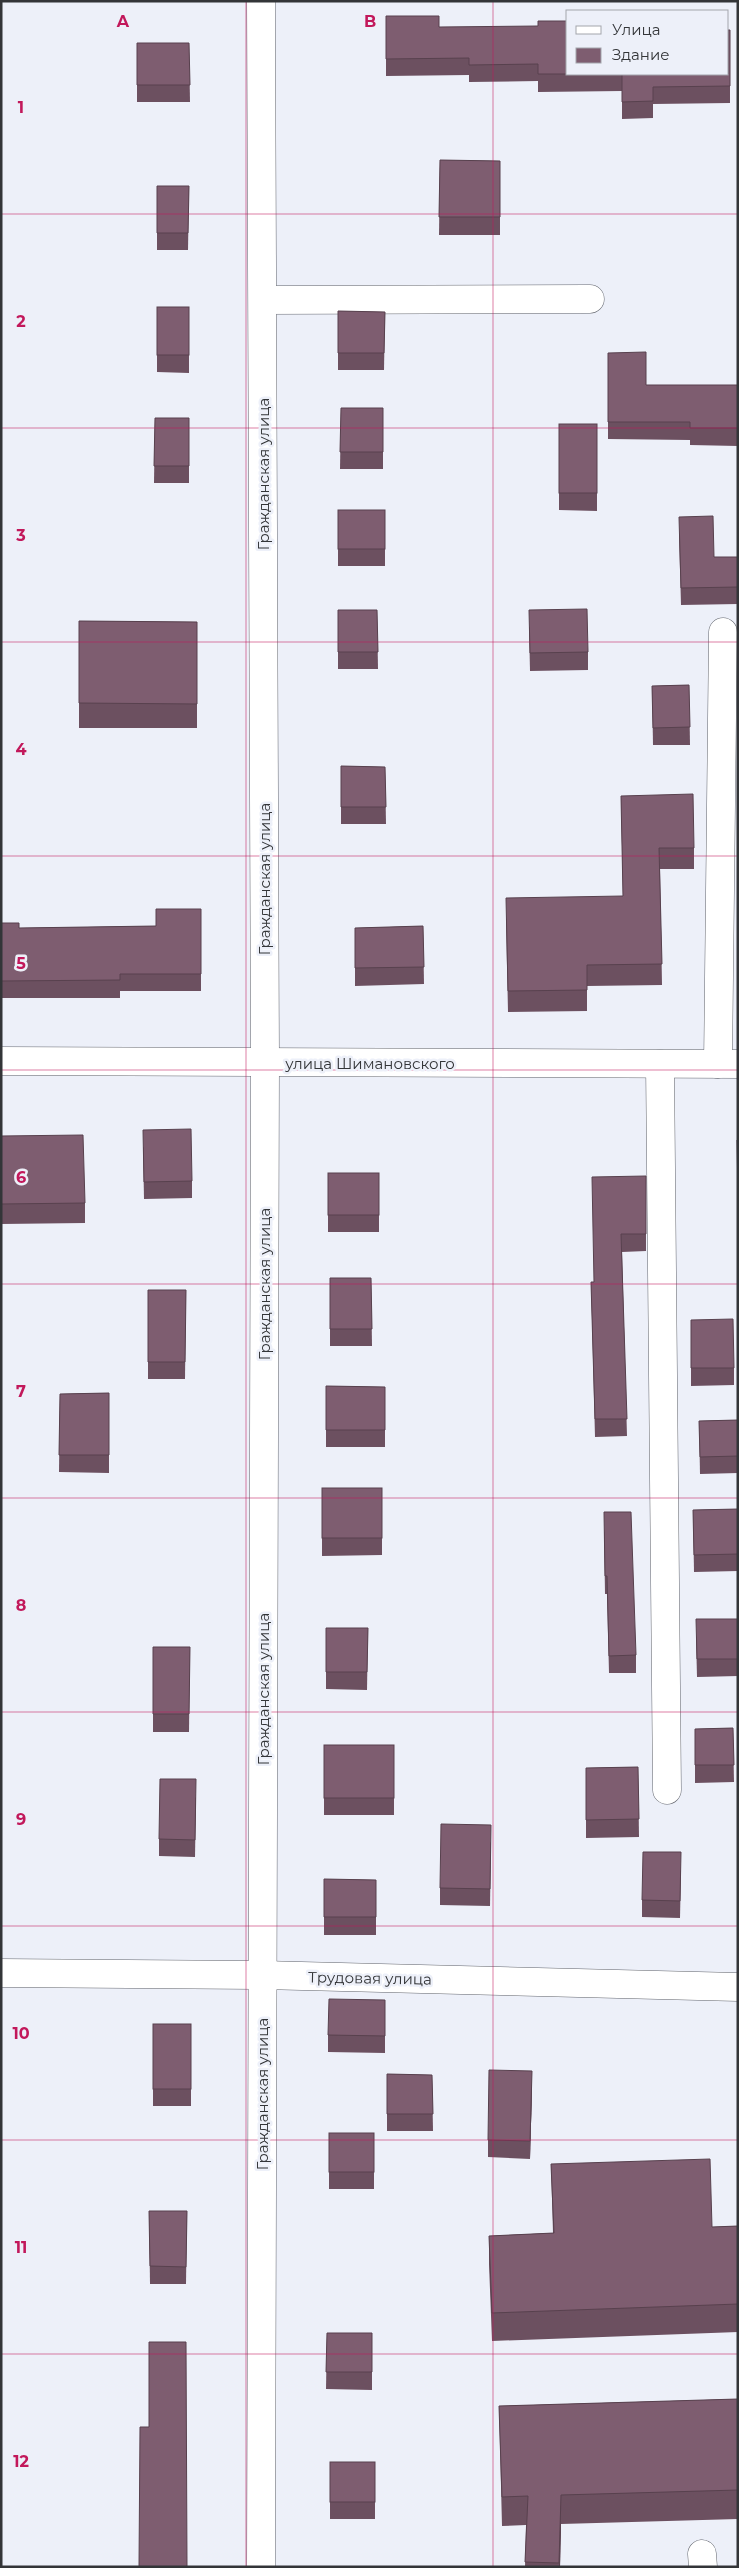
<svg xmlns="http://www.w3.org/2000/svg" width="739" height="2568" viewBox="0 0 739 2568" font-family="Montserrat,sans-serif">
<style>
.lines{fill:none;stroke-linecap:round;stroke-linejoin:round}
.minor-casing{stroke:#62656d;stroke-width:29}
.minor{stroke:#fff;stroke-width:28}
.wall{fill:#6c5060}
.shaded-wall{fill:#58414e}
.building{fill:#7e5d70;stroke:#58414e}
.grid{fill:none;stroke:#c2185b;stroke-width:1;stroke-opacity:0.55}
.labels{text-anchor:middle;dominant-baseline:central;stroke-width:5;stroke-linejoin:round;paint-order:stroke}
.street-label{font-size:15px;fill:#333538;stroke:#edf0f9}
.grid-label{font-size:16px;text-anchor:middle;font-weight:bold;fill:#c2185b;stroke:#edf0f9;stroke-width:5;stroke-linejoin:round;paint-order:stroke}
</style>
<rect width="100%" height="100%" fill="#edf0f9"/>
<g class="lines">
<!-- minor casing -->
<g class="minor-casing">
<g id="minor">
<path d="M 263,300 L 590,299"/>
<path d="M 1,1061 L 738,1064"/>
<path d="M 660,1064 L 667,1790"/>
<path d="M 718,1064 L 723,632"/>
<path d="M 1,1973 L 262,1975 L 738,1987"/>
<path d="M 702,2554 L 703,2567"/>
<path d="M 261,2567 L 265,1062 L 261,1"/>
</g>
</g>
<!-- minor -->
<use href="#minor" class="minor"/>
</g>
<!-- wall -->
<g class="wall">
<path d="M 386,16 L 439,27 L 568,74 L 730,30 L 730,103 L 653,104 L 653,118 L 622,119 L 622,91 L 538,92 L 538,81 L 469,82 L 469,75 L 386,76 Z"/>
<path d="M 137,43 L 189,43 L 190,102 L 137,102 Z"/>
<path d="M 440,160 L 500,161 L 500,235 L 439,235 Z"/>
<path d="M 157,186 L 189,186 L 188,250 L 157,250 Z"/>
<path d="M 157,307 L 189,307 L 189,373 L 157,372 Z"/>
<path d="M 338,311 L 385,312 L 384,370 L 338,370 Z"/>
<path d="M 608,353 L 646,385 L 738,385 L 738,446 L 690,445 L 690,440 L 608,439 Z"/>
<path d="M 341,408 L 383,408 L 383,469 L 340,469 Z"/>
<path d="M 155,418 L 189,418 L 189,483 L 154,483 Z"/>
<path d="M 559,424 L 597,424 L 597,511 L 559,510 Z"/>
<rect x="338" y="510" width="47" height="56"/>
<path d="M 679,534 L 714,557 L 738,557 L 738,604 L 681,605 Z"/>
<path d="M 338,610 L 377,610 L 378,669 L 338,669 Z"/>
<path d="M 79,621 L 197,622 L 197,728 L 79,728 Z"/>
<path d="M 529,627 L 588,652 L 588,670 L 530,671 Z"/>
<path d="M 689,685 L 690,745 L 653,745 L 652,686 Z"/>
<path d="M 341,766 L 385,767 L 386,824 L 341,824 Z"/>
<path d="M 621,796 L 694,848 L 694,869 L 660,869 L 662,985 L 587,986 L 587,1011 L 508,1012 L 506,919 L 623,896 Z"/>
<path d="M 201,909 L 201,991 L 120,991 L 120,998 L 1,998 L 1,923 L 19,928 L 156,926 Z"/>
<path d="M 423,926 L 424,984 L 355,986 L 355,928 Z"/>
<path d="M 1,1136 L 85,1203 L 85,1223 L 1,1224 Z"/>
<path d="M 143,1147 L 192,1181 L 192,1198 L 144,1199 Z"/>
<rect x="328" y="1173" width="51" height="59"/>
<path d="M 646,1176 L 646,1251 L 622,1252 L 627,1436 L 595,1437 L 591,1282 L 594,1282 Z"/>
<path d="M 330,1278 L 371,1278 L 372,1346 L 330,1346 Z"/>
<path d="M 148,1290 L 186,1290 L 185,1379 L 148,1379 Z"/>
<path d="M 691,1320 L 734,1368 L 734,1385 L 691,1386 Z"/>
<path d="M 326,1386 L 385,1387 L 385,1447 L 326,1447 Z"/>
<path d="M 109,1393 L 109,1473 L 59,1472 L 60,1394 Z"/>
<path d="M 738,1420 L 738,1473 L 700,1474 L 699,1421 Z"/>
<path d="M 322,1488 L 382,1488 L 382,1555 L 322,1556 Z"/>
<path d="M 738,1509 L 738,1571 L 694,1572 L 693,1510 Z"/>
<path d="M 604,1529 L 636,1655 L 636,1673 L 609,1673 L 607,1594 L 605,1594 Z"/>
<path d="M 738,1619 L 738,1676 L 697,1677 L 696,1637 Z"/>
<path d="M 326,1628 L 368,1628 L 367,1690 L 326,1689 Z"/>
<path d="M 153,1647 L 190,1647 L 189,1732 L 153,1732 Z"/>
<path d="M 733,1728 L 734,1782 L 695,1783 L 695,1729 Z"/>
<rect x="324" y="1745" width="70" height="70"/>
<path d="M 638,1767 L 639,1837 L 586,1838 L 586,1768 Z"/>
<path d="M 196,1797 L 195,1857 L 159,1856 L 159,1839 Z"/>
<path d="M 491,1842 L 490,1906 L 440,1905 L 440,1888 Z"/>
<path d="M 681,1870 L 680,1918 L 642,1917 L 642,1900 Z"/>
<path d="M 324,1879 L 376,1880 L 376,1935 L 324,1935 Z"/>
<path d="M 385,2017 L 385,2053 L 328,2052 L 328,2035 Z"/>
<rect x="153" y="2024" width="38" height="82"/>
<path d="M 387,2074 L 432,2075 L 433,2131 L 387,2131 Z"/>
<path d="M 532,2089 L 530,2159 L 488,2157 L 488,2140 Z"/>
<rect x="329" y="2133" width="45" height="56"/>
<path d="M 551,2164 L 712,2227 L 738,2226 L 738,2332 L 492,2341 L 489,2264 L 489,2236 L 553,2233 Z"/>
<path d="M 149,2211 L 187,2211 L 186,2284 L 150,2284 Z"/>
<path d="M 327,2333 L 372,2333 L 372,2390 L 326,2389 Z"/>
<path d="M 738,2399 L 738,2519 L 561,2524 L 560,2567 L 525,2567 L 526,2525 L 502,2526 L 499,2406 Z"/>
<path d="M 1,2443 L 2,2462 L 1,2480 Z"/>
<rect x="330" y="2462" width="45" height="57"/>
</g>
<!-- shaded-wall -->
<g class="shaded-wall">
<path d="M 532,2071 L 532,2089 L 530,2159 L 530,2141 Z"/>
<path d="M 561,2495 L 561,2524 L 560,2567 L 559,2567 Z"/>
</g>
<!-- building -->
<g class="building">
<path d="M 386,16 L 439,16 L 439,27 L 538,26 L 538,21 L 568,21 L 568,74 L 609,74 L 538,74 L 538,64 L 469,65 L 469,58 L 386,59 Z"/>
<path d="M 728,30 L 730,30 L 730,86 L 653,87 L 653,101 L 622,102 L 622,74 L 728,74 Z"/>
<path d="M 137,43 L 189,43 L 190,85 L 137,85 Z"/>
<path d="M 440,160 L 500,161 L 500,217 L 439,217 Z"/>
<path d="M 157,186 L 189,186 L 188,233 L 157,233 Z"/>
<rect x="157" y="307" width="32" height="48"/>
<path d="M 338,311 L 385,312 L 384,353 L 338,353 Z"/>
<path d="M 646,352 L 646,385 L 738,385 L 738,428 L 690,428 L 690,422 L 608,422 L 608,353 Z"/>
<path d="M 341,408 L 383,408 L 383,452 L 340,452 Z"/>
<path d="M 155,418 L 189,418 L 189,466 L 154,466 Z"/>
<rect x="559" y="424" width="38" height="69"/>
<rect x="338" y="510" width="47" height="39"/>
<path d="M 713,516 L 714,557 L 738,557 L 738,587 L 681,588 L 679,517 Z"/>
<path d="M 587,609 L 588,652 L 530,653 L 529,610 Z"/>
<path d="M 338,610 L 377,610 L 378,652 L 338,652 Z"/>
<path d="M 79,621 L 197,622 L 197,704 L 79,703 Z"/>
<path d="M 689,685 L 690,727 L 653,728 L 652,686 Z"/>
<path d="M 341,766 L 385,767 L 386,807 L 341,807 Z"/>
<path d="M 693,794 L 694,848 L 659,848 L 662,964 L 587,965 L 587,990 L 508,991 L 506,898 L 623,896 L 621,796 Z"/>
<path d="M 156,909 L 201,909 L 201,974 L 120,974 L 120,980 L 1,981 L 1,923 L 19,923 L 19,928 L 156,926 Z"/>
<path d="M 423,926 L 424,967 L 355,968 L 355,928 Z"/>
<path d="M 191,1129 L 192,1181 L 144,1182 L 143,1130 Z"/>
<path d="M 83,1135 L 85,1203 L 1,1204 L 1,1136 Z"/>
<path d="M 738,1139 L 738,1196 L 737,1140 Z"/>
<rect x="328" y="1173" width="51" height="42"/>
<path d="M 646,1176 L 646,1234 L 621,1234 L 627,1419 L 595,1419 L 591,1282 L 594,1282 L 592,1177 Z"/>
<path d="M 330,1278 L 371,1278 L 372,1329 L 330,1329 Z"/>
<path d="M 148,1290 L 186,1290 L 185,1362 L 148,1362 Z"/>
<path d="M 733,1319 L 734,1368 L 691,1368 L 691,1320 Z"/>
<path d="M 326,1386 L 385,1387 L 385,1430 L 326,1430 Z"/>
<path d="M 109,1393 L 109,1455 L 59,1455 L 60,1394 Z"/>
<path d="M 738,1420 L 738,1456 L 700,1457 L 699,1421 Z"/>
<rect x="322" y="1488" width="60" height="50"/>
<path d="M 738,1509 L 738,1554 L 694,1555 L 693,1510 Z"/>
<path d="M 604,1512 L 631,1512 L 636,1655 L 609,1656 L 607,1576 L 605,1576 Z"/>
<path d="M 696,1619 L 738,1619 L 738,1659 L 697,1659 Z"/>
<path d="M 326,1628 L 368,1628 L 367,1672 L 326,1672 Z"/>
<path d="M 153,1647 L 190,1647 L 189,1714 L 153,1714 Z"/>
<path d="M 733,1728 L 734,1765 L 695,1765 L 695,1729 Z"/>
<rect x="324" y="1745" width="70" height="53"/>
<path d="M 638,1767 L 639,1819 L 586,1820 L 586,1768 Z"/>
<path d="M 160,1779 L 196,1779 L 195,1840 L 159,1839 Z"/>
<path d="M 441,1824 L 491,1825 L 490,1889 L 440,1888 Z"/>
<path d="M 643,1852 L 681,1852 L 680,1901 L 642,1900 Z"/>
<path d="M 324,1879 L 376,1880 L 376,1917 L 324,1917 Z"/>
<path d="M 329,1999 L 385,2000 L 385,2036 L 328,2035 Z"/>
<rect x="153" y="2024" width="38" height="65"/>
<path d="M 489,2070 L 532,2071 L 530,2141 L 488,2140 Z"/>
<path d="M 387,2074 L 432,2075 L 433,2114 L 387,2114 Z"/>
<rect x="329" y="2133" width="45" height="39"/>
<path d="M 710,2159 L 712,2227 L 738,2226 L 738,2304 L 492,2313 L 489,2236 L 554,2233 L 551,2164 Z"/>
<path d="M 149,2211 L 187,2211 L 186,2267 L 150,2266 Z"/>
<path d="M 327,2333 L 372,2333 L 372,2372 L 326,2372 Z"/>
<path d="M 149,2342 L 186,2342 L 187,2567 L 139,2567 L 140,2427 L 149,2427 Z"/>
<path d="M 738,2399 L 738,2490 L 561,2495 L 559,2563 L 525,2562 L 528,2496 L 502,2497 L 499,2406 Z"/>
<rect x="330" y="2462" width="45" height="40"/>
</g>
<!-- grid -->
<path class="grid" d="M 246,1 L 246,2567M 493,1 L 493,2567M 1,214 L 738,214M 1,428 L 738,428M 1,642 L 738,642M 1,856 L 738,856M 1,1070 L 738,1070M 1,1284 L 738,1284M 1,1498 L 738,1498M 1,1712 L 738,1712M 1,1926 L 738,1926M 1,2140 L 738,2140M 1,2354 L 738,2354"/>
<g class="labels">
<!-- street labels -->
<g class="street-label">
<text transform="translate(263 474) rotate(-90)">Гражданская улица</text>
<text transform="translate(264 879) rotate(-90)">Гражданская улица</text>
<text x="370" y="1063">улица Шимановского</text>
<text transform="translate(264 1284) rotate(-90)">Гражданская улица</text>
<text transform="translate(263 1689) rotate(-90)">Гражданская улица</text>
<text transform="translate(370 1978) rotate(1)">Трудовая улица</text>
<text transform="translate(262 2094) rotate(-90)">Гражданская улица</text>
</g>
</g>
<g class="grid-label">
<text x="123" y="27">A</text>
<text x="370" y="27">B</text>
<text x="21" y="113">1</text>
<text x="21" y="327">2</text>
<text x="21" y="541">3</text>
<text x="21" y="755">4</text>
<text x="21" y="969">5</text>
<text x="21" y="1183">6</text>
<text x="21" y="1397">7</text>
<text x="21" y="1611">8</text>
<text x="21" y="1825">9</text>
<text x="21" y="2039">10</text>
<text x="21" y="2253">11</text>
<text x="21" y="2467">12</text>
</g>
<!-- border -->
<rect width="739" height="2568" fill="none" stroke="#333538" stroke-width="5"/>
<!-- legend -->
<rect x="566" y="10" width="162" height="65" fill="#edf0f9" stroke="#a3a5ac"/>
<rect x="576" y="26" width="25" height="8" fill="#ffffff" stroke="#a3a5ac"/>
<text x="612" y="35" font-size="15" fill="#333538">Улица</text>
<rect x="576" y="48" width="25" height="15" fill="#7e5d70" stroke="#a3a5ac"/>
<text x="612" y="60" font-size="15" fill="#333538">Здание</text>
</svg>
